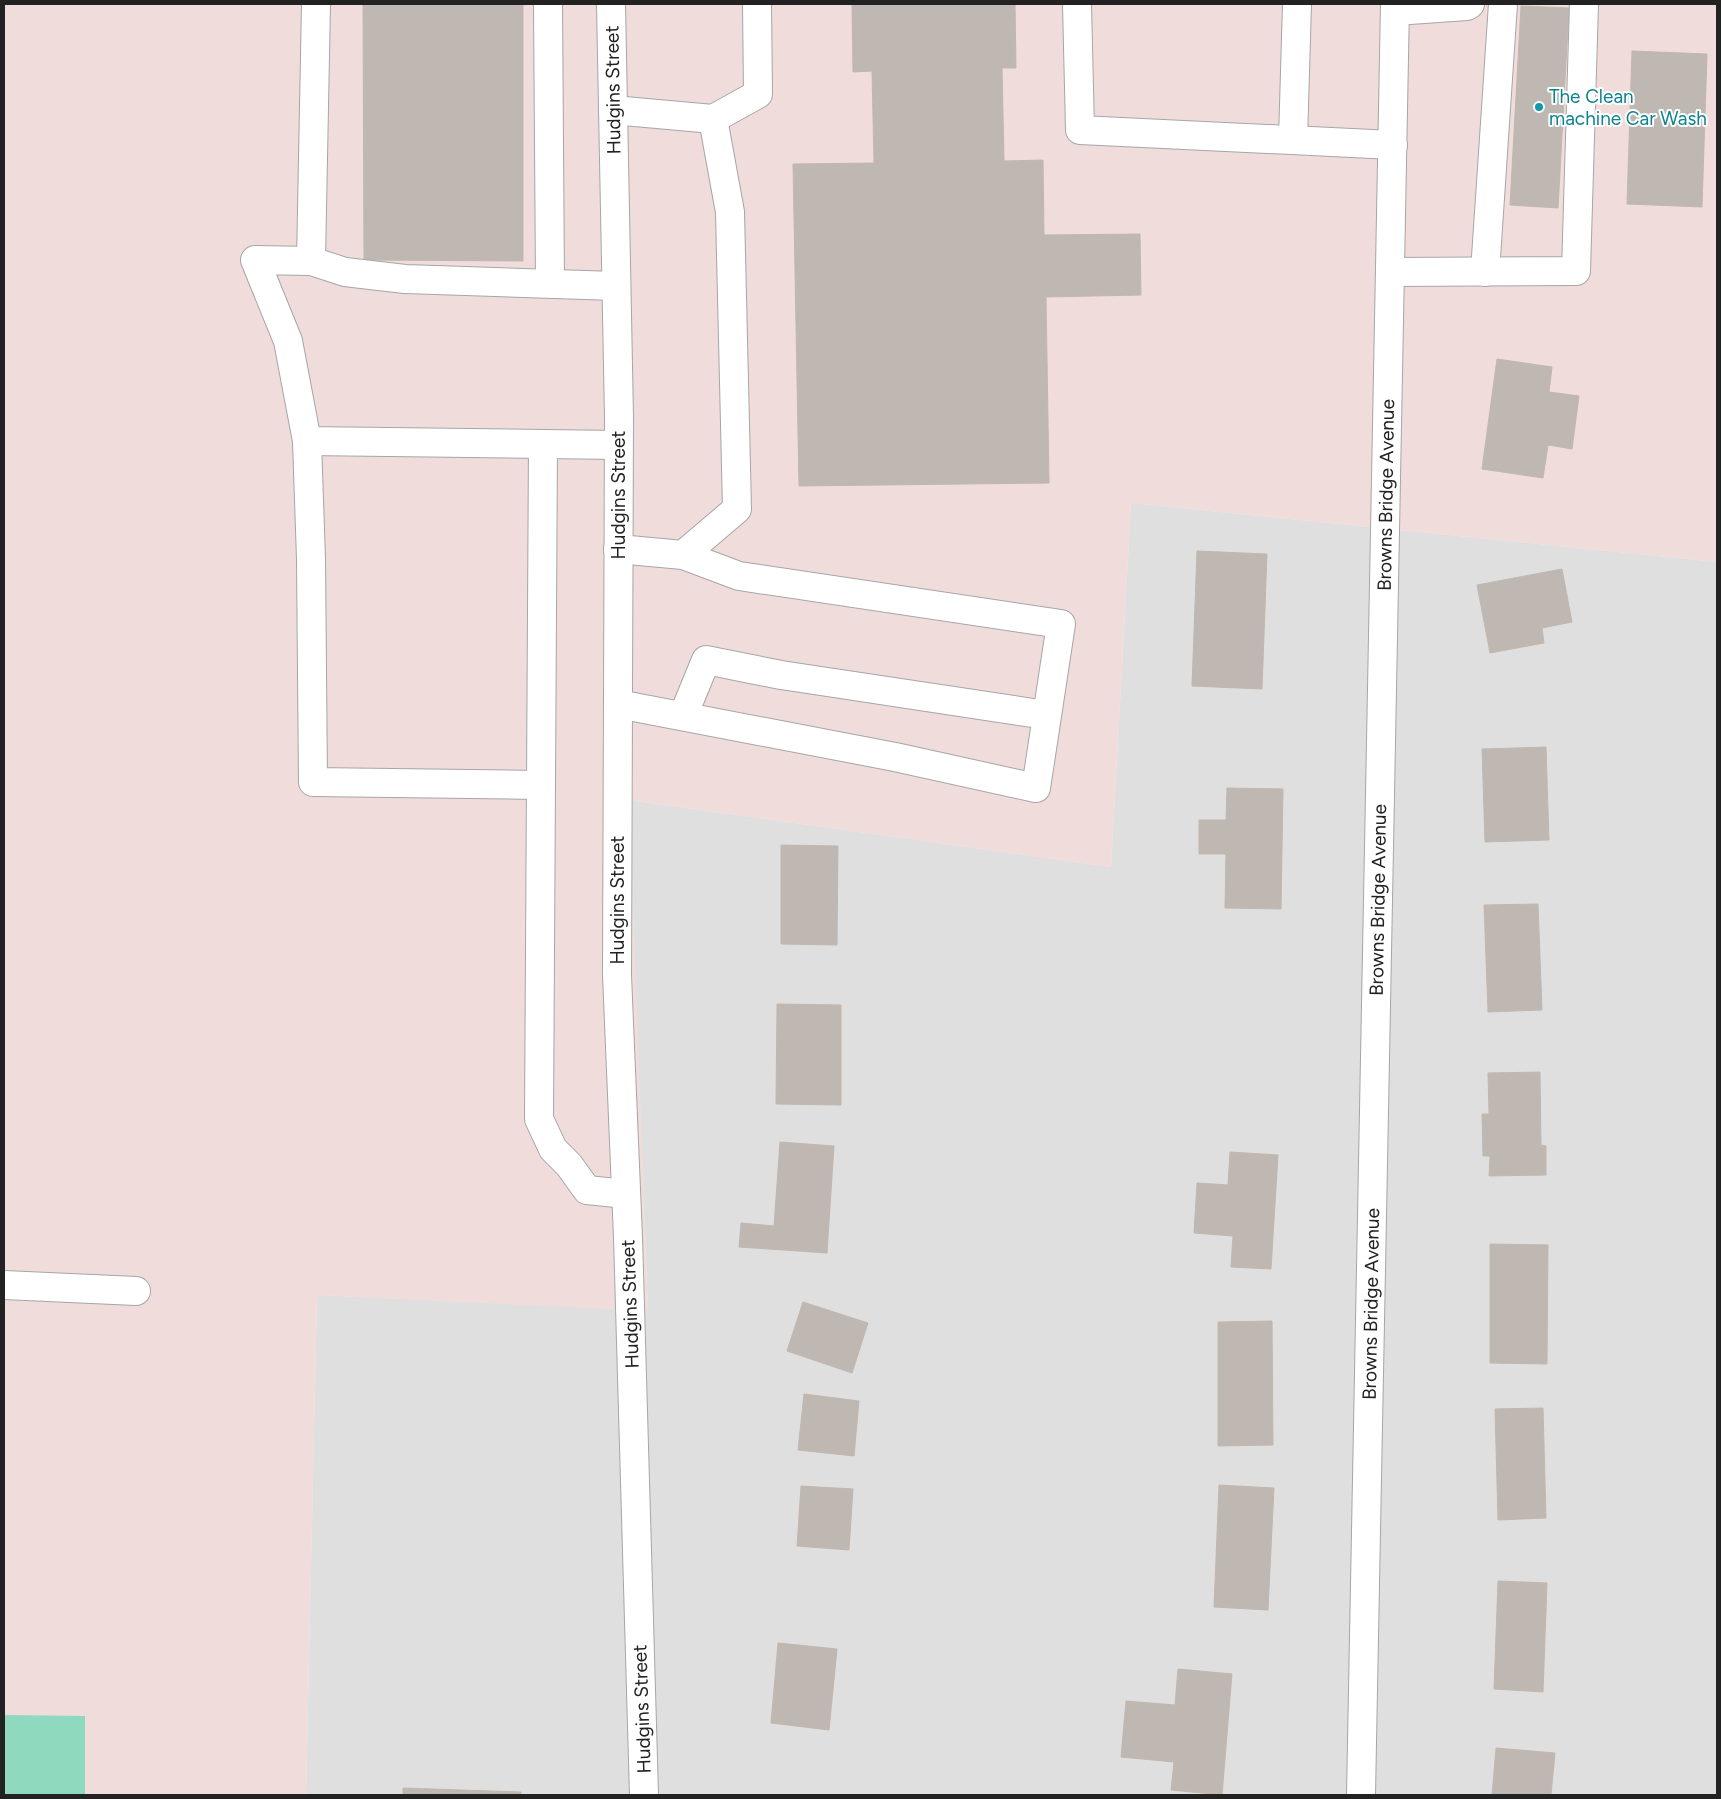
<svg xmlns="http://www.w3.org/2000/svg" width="1721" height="1799" viewBox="0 0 1721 1799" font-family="Figtree,sans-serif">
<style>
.residential{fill:#e0dfdf}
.commercial{fill:#f0dcdb}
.pitch{fill:#8fd9be}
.building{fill:#bfb8b2;stroke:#c2b7ad}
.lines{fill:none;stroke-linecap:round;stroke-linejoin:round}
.minor-casing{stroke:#a6a6a6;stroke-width:30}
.minor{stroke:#fff;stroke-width:28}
.culture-dot{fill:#0f9aa8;stroke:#fff;stroke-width:2}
.labels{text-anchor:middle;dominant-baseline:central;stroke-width:4;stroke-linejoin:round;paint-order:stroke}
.street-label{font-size:19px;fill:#222;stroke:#fff}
.culture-label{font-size:19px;fill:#0d838f;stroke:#fff;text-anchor:start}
</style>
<rect width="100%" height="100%" fill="#f1efea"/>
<!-- residential -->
<path class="residential" d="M 1131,503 L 1717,562 L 1717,1795 L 306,1795 L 317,1295 L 648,1310 L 628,800 L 1111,867 Z"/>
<!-- commercial -->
<path class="commercial" d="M 4,4 L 1717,4 L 1717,562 L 1131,503 L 1111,867 L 629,800 L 648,1311 L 317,1295 L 306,1795 L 4,1795 Z"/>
<!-- pitch -->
<path class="pitch" d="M 4,1715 L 85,1716 L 85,1795 L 4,1795 Z"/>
<!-- building -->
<g class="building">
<path d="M 363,4 L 523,4 L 523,261 L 364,260 Z"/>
<path d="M 852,4 L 1015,4 L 1016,68 L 1002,68 L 1004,161 L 1043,160 L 1044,235 L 1140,234 L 1141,295 L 1046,297 L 1049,483 L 799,486 L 793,164 L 874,163 L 872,71 L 853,72 Z"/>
<path d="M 1521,6 L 1569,8 L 1558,208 L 1510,205 Z"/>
<path d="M 1632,51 L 1707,54 L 1702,207 L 1627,204 Z"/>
<path d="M 1497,359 L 1552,367 L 1549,392 L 1579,396 L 1572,449 L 1548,445 L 1543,478 L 1482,469 Z"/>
<path d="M 1197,551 L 1267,554 L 1262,689 L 1192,686 Z"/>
<path d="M 1562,569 L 1572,622 L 1542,628 L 1544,643 L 1490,653 L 1477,585 Z"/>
<path d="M 1546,747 L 1549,840 L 1485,842 L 1482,749 Z"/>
<path d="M 1227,788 L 1283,789 L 1281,909 L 1225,908 L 1226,854 L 1199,854 L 1199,820 L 1226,820 Z"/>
<path d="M 781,845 L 838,846 L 837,945 L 781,944 Z"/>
<path d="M 1538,904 L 1542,1010 L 1488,1012 L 1484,905 Z"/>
<path d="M 777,1004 L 841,1005 L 841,1105 L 776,1104 Z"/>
<path d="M 1540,1072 L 1541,1145 L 1546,1146 L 1546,1175 L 1489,1176 L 1490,1156 L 1483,1156 L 1482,1114 L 1489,1114 L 1488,1073 Z"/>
<path d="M 780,1142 L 834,1146 L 827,1253 L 739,1247 L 741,1223 L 774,1226 Z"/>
<path d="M 1230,1152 L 1278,1155 L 1271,1269 L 1231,1267 L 1233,1236 L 1194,1233 L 1197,1183 L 1228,1185 Z"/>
<path d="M 1490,1244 L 1548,1245 L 1547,1364 L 1490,1363 Z"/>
<path d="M 803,1302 L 868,1323 L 852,1373 L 787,1351 Z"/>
<path d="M 1272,1321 L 1273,1445 L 1218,1446 L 1218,1322 Z"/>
<path d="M 804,1394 L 859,1401 L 854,1456 L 798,1450 Z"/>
<path d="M 1543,1408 L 1546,1518 L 1498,1520 L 1495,1409 Z"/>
<path d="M 1219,1485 L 1274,1488 L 1268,1610 L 1214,1607 Z"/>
<path d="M 801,1486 L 853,1489 L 849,1550 L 797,1546 Z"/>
<path d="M 1498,1581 L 1547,1583 L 1543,1692 L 1494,1689 Z"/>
<path d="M 778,1643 L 837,1649 L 829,1730 L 771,1723 Z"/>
<path d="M 1178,1669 L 1232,1674 L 1222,1795 L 1171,1790 L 1174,1762 L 1121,1757 L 1126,1701 L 1175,1705 Z"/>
<path d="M 1496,1748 L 1555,1753 L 1551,1795 L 1492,1795 Z"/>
<path d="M 403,1788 L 521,1792 L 521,1795 L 403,1795 Z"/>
</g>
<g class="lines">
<!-- minor casing -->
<g class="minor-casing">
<g id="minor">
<path d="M 316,4 L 311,261 L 345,272 L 405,279 L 616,286"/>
<path d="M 548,4 L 550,283"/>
<path d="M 611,4 L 619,418 L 617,975 L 628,1237 L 644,1795"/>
<path d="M 1077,4 L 1080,130 L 1393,145"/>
<path d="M 1395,11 L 1467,6 L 1470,4"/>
<path d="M 613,110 L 713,119 L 758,94 L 757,4"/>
<path d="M 1293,140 L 1297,4"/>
<path d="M 311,261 L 255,260 L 288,341 L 307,441 L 618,445"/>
<path d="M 1391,272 L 1576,271 L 1584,4"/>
<path d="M 1485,272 L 1503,4"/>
<path d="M 307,441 L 311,559 L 313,782 L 541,785"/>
<path d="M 543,444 L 539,1119 L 553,1149 L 569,1165 L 587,1190 L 626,1194"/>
<path d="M 618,549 L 683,555 L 737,509 L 730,212 L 713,119"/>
<path d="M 618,704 L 895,757 L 1036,788 L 1061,624 L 739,576 L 683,555"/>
<path d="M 683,716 L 706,660 L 781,675 L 1046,715"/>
<path d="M 4,1285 L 136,1291"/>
<path d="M 1361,1795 L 1395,4"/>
</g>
</g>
<!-- minor -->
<use href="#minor" class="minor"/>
</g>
<!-- markers -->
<circle class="culture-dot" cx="1539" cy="107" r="5"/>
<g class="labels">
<!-- street labels -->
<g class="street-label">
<text transform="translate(613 90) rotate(-91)">Hudgins Street</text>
<text transform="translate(618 495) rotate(-90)">Hudgins Street</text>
<text transform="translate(1386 495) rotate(-89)">Browns Bridge Avenue</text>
<text transform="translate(617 900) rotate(-90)">Hudgins Street</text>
<text transform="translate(1378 900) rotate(-89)">Browns Bridge Avenue</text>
<text transform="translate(630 1304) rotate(-92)">Hudgins Street</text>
<text transform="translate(1371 1304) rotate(-89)">Browns Bridge Avenue</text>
<text transform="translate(642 1709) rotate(-92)">Hudgins Street</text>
</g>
<!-- culture labels -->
<g class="culture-label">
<text x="1549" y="96">The Clean<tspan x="1549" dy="22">machine Car Wash</tspan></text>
</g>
</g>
<!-- border -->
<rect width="1721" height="1799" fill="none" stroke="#222222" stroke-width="10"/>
</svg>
